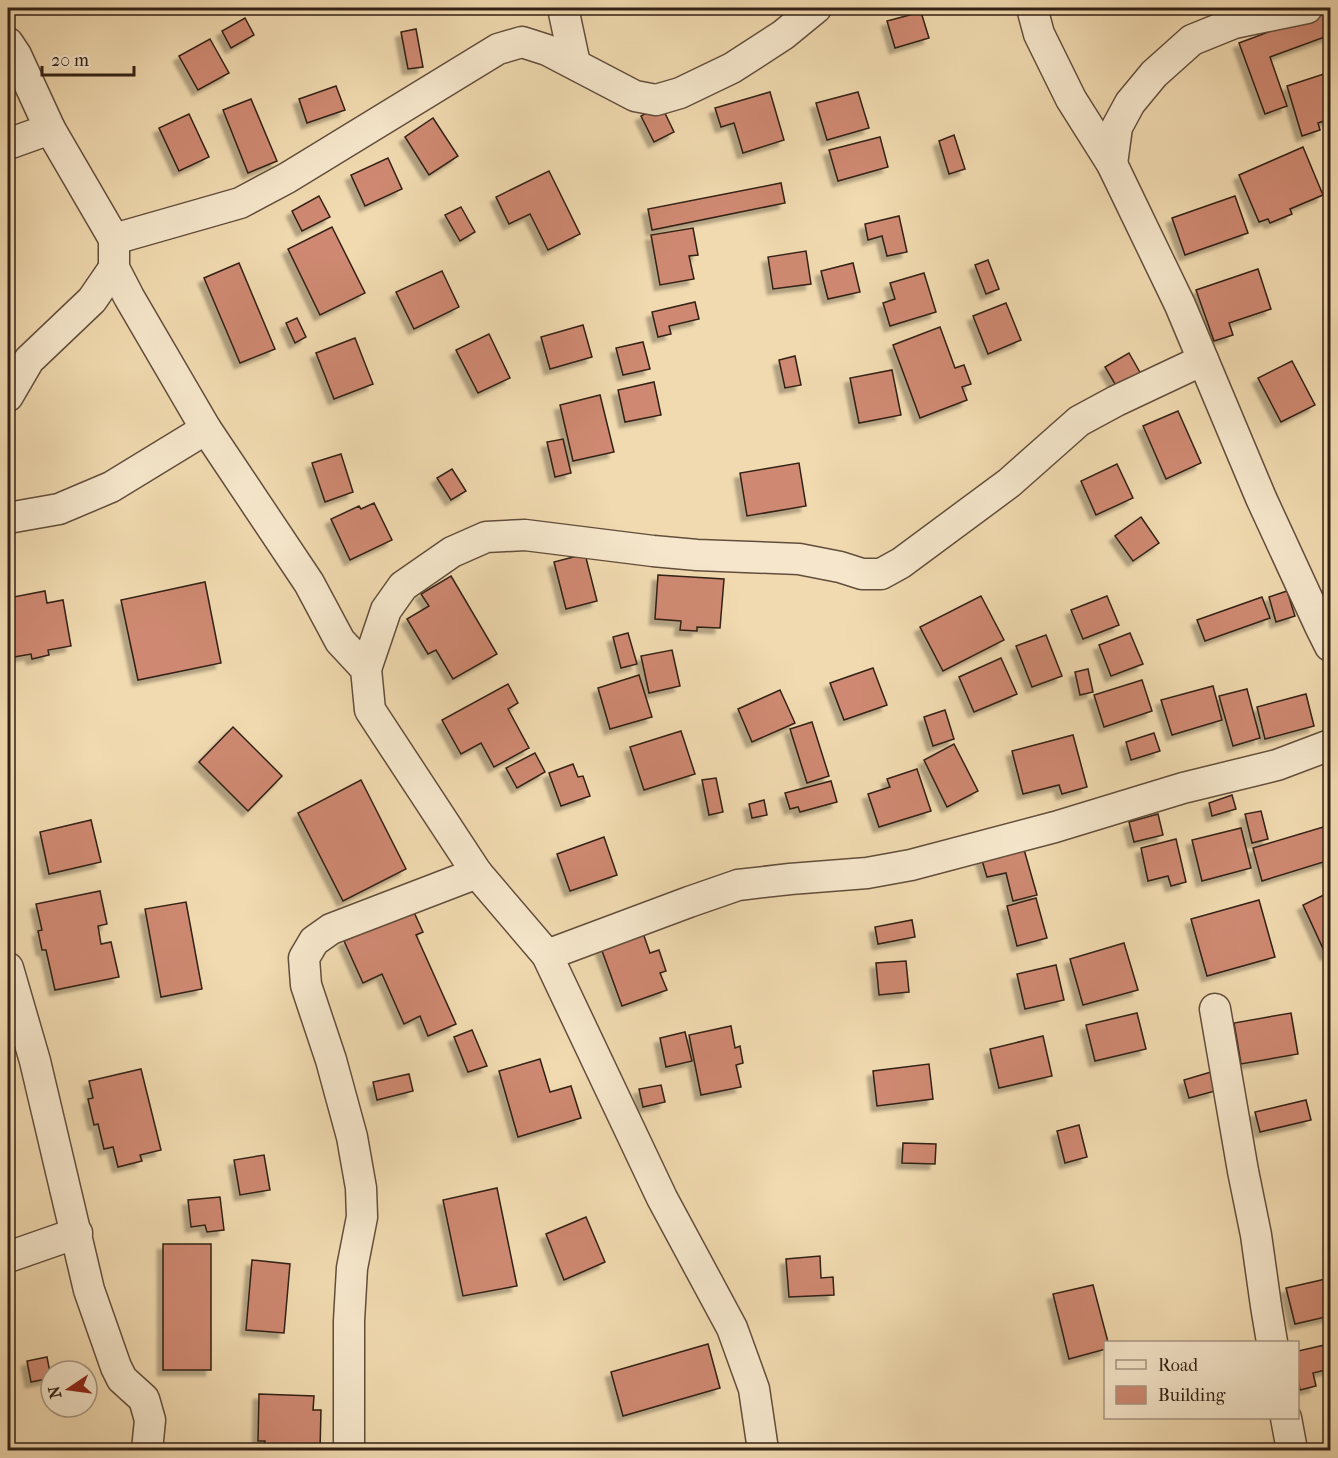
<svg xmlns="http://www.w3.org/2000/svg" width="1338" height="1458" viewBox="0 0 1338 1458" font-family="'IM FELL French Canon',serif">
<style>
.building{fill:#cf8972;stroke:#322015;stroke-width:1.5;filter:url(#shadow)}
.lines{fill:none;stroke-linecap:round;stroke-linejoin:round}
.street-casing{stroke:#624e3c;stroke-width:33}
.street{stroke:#f6e7cc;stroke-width:30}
</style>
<defs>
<filter id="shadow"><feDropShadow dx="-5.5" dy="5.5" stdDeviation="1.5" flood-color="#0004"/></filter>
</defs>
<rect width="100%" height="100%" fill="#f1dab0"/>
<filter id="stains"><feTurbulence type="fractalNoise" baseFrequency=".00333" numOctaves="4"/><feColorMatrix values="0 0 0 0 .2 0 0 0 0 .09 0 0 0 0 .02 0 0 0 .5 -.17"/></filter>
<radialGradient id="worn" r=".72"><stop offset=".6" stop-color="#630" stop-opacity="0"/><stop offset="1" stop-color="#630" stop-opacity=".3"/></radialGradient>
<!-- building -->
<g class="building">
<path d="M 921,12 L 929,38 L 895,48 L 887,21 Z"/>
<path d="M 1322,12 L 1330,35 L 1270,57 L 1287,106 L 1265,114 L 1239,43 Z"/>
<path d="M 245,18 L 254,35 L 231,48 L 222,31 Z"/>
<path d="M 416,29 L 423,67 L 408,69 L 401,32 Z"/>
<path d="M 210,39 L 229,73 L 198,90 L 179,56 Z"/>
<path d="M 1330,72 L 1330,119 L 1318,123 L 1320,130 L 1302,136 L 1287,86 Z"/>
<path d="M 336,86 L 345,110 L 307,123 L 299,99 Z"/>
<path d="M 770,92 L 784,140 L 743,153 L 734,123 L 721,127 L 715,108 Z"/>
<path d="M 858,92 L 869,128 L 827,140 L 816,103 Z"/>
<path d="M 251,99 L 277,161 L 248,173 L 223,110 Z"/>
<path d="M 661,105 L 674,132 L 654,142 L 641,116 Z"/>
<path d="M 189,114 L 209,157 L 179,171 L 159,128 Z"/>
<path d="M 433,118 L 458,156 L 429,175 L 405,137 Z"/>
<path d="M 954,135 L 965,169 L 949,174 L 939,141 Z"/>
<path d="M 880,137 L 888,167 L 838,181 L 829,150 Z"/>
<path d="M 1303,147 L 1323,195 L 1290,209 L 1292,214 L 1270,223 L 1268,219 L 1259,222 L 1239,175 Z"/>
<path d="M 388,158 L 402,189 L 365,206 L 351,175 Z"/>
<path d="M 549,171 L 580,234 L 548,250 L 530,214 L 509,224 L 496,197 Z"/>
<path d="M 781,183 L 785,203 L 652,230 L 648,209 Z"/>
<path d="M 319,196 L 330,217 L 302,231 L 292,211 Z"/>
<path d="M 1235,196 L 1248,233 L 1185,255 L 1172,218 Z"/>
<path d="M 461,207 L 475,232 L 460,241 L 445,215 Z"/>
<path d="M 899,216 L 907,252 L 887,256 L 882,236 L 868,240 L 865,224 Z"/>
<path d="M 332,227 L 365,293 L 320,315 L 288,249 Z"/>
<path d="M 693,228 L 698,255 L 689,256 L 694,279 L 660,285 L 651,235 Z"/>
<path d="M 806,251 L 811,284 L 773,289 L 768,257 Z"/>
<path d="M 988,260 L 999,289 L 986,294 L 975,265 Z"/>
<path d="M 239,263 L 275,349 L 240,363 L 204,278 Z"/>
<path d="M 853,263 L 860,292 L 828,299 L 821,271 Z"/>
<path d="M 1258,269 L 1271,309 L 1229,323 L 1233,335 L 1214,341 L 1196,290 Z"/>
<path d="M 442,271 L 459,307 L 414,329 L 396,292 Z"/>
<path d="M 924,273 L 936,312 L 890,326 L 883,303 L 895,299 L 890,283 Z"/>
<path d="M 695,302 L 699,319 L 669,326 L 671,334 L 658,337 L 652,312 Z"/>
<path d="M 1006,303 L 1021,340 L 988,354 L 973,316 Z"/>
<path d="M 297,318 L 306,337 L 295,343 L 286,323 Z"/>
<path d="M 583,325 L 592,357 L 550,369 L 541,337 Z"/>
<path d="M 940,327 L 955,368 L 964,365 L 971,384 L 962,387 L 967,400 L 920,418 L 893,345 Z"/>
<path d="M 489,334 L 510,378 L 478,393 L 456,350 Z"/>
<path d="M 355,338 L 373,384 L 334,399 L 316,353 Z"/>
<path d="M 643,342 L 650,369 L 623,375 L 616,348 Z"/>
<path d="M 1129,353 L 1142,376 L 1118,389 L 1105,367 Z"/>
<path d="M 795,356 L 801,385 L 785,388 L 779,360 Z"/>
<path d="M 1292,361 L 1315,405 L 1281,422 L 1258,378 Z"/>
<path d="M 892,370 L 901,415 L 859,423 L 850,378 Z"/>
<path d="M 654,382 L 661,415 L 625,422 L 618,390 Z"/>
<path d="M 600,395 L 614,452 L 573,461 L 560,405 Z"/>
<path d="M 1178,411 L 1201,463 L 1166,479 L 1143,426 Z"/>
<path d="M 563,439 L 571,473 L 555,477 L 547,442 Z"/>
<path d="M 341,454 L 353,492 L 325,502 L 312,463 Z"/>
<path d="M 799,463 L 806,506 L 747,516 L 740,473 Z"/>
<path d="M 1117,464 L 1133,498 L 1096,515 L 1081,481 Z"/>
<path d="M 452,469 L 466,491 L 451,500 L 437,478 Z"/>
<path d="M 374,503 L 392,540 L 350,560 L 331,519 L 359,506 L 361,509 Z"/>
<path d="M 1141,517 L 1159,543 L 1133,561 L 1115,536 Z"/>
<path d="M 585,554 L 597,601 L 566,609 L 554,562 Z"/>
<path d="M 658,575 L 724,579 L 720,628 L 697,627 L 697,631 L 680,630 L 681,621 L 655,619 Z"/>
<path d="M 451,576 L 497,654 L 453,679 L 436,650 L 428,654 L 407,619 L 429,606 L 421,594 Z"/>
<path d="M 205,582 L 221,663 L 138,680 L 121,600 Z"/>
<path d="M 45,591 L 47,603 L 63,600 L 71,646 L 48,650 L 49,655 L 32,659 L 31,654 L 8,658 L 8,598 Z"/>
<path d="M 1287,591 L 1295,616 L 1276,622 L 1269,597 Z"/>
<path d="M 981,596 L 1004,640 L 943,671 L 920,627 Z"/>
<path d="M 1107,596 L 1119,625 L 1083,639 L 1071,610 Z"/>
<path d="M 1262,597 L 1270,618 L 1205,641 L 1197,620 Z"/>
<path d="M 628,633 L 637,664 L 621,668 L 613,637 Z"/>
<path d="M 1130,633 L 1143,664 L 1111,676 L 1099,645 Z"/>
<path d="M 1046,635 L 1062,676 L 1032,687 L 1016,646 Z"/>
<path d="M 672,650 L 680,686 L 649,693 L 641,656 Z"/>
<path d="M 1001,658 L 1017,694 L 974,712 L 959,677 Z"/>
<path d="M 873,668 L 887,705 L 844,720 L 830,683 Z"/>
<path d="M 1088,669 L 1093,692 L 1080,695 L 1075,672 Z"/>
<path d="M 639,675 L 652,717 L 610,729 L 598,688 Z"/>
<path d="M 1142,680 L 1152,711 L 1104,727 L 1094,695 Z"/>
<path d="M 508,684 L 518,703 L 508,709 L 529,748 L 494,767 L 481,743 L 461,754 L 442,720 Z"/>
<path d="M 1213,686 L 1222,720 L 1172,735 L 1161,700 Z"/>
<path d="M 1247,689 L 1260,738 L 1233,746 L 1219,696 Z"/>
<path d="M 780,690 L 795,723 L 752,742 L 738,709 Z"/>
<path d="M 1306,694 L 1314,726 L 1265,739 L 1257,707 Z"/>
<path d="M 945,710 L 954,739 L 933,746 L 924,717 Z"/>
<path d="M 812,722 L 829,776 L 807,783 L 790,729 Z"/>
<path d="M 233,727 L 282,776 L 248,811 L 199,762 Z"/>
<path d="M 681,731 L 695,774 L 644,790 L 630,747 Z"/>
<path d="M 1154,733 L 1160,751 L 1131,760 L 1126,742 Z"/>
<path d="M 1073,735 L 1087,787 L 1062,794 L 1059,785 L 1023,794 L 1012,751 Z"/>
<path d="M 954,744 L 978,791 L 947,807 L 924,760 Z"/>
<path d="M 535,753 L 545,772 L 517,788 L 506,768 Z"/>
<path d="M 573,764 L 578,777 L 583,776 L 590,796 L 561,806 L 549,773 Z"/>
<path d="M 917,769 L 931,811 L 879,827 L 868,794 L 890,787 L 887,779 Z"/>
<path d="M 716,778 L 723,812 L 709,815 L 702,780 Z"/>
<path d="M 361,780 L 406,869 L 343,901 L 298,813 Z"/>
<path d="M 831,781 L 837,802 L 800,812 L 798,807 L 790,809 L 785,793 Z"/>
<path d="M 1232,795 L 1236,809 L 1212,816 L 1209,803 Z"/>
<path d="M 764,800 L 767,815 L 752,818 L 749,804 Z"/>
<path d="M 1261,811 L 1268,839 L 1252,843 L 1245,814 Z"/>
<path d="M 1158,814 L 1163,835 L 1134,842 L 1129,822 Z"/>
<path d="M 91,820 L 101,862 L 49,874 L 40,832 Z"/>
<path d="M 1330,825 L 1330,860 L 1262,881 L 1253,848 Z"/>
<path d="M 1241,828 L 1251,868 L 1202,881 L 1192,840 Z"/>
<path d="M 604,837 L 617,875 L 570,891 L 557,854 Z"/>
<path d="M 1176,839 L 1186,882 L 1171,886 L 1168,876 L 1148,881 L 1141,848 Z"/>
<path d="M 1023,846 L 1037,895 L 1013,901 L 1006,873 L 987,877 L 981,857 Z"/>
<path d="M 100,891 L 107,924 L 98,926 L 101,944 L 111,942 L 119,977 L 55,990 L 46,950 L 42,950 L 38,931 L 42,930 L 36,904 Z"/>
<path d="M 1330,892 L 1330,952 L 1326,955 L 1303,905 Z"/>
<path d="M 1036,898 L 1047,938 L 1017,946 L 1007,906 Z"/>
<path d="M 1259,900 L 1275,957 L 1207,976 L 1191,919 Z"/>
<path d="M 186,902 L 202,989 L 161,997 L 145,909 Z"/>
<path d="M 413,910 L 423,932 L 416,935 L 456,1024 L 428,1036 L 420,1016 L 404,1024 L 382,974 L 363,983 L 344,941 Z"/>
<path d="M 912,920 L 915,937 L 878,944 L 875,927 Z"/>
<path d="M 643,933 L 650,953 L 659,950 L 666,971 L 660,973 L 667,990 L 622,1006 L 601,948 Z"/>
<path d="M 1124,943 L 1138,990 L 1083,1005 L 1070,959 Z"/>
<path d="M 906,961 L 909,992 L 879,995 L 876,963 Z"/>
<path d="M 1056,965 L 1064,1000 L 1025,1009 L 1017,974 Z"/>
<path d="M 1137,1013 L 1146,1049 L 1095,1061 L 1086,1025 Z"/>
<path d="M 1291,1013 L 1298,1054 L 1241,1064 L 1234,1023 Z"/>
<path d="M 731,1026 L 735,1048 L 740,1046 L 743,1063 L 736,1065 L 741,1087 L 701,1095 L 689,1035 Z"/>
<path d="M 472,1030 L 487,1066 L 468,1072 L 454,1037 Z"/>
<path d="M 685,1032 L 692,1061 L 666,1067 L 660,1038 Z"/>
<path d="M 1043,1036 L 1052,1076 L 999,1088 L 990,1049 Z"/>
<path d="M 540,1059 L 550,1092 L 571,1086 L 581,1118 L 518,1137 L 499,1071 Z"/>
<path d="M 929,1064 L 933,1099 L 877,1106 L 873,1071 Z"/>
<path d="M 141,1069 L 161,1150 L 140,1155 L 142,1161 L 118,1167 L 113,1147 L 104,1149 L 98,1124 L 94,1125 L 88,1099 L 93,1098 L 89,1081 Z"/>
<path d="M 1211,1072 L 1215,1091 L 1189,1098 L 1184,1080 Z"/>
<path d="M 409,1074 L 413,1091 L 377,1100 L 373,1082 Z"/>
<path d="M 661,1085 L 665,1102 L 643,1107 L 639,1089 Z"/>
<path d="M 1306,1100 L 1311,1120 L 1260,1132 L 1255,1112 Z"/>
<path d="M 1079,1125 L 1087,1157 L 1065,1163 L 1057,1131 Z"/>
<path d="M 903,1143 L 936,1144 L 935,1164 L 902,1163 Z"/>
<path d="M 264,1155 L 270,1190 L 240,1195 L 234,1160 Z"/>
<path d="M 497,1188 L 517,1286 L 463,1296 L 443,1200 Z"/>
<path d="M 220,1197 L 224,1230 L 207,1232 L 205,1225 L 191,1227 L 188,1200 Z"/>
<path d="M 586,1217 L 605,1262 L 564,1280 L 546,1234 Z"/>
<rect x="163" y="1244" width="48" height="126"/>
<path d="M 820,1256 L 821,1278 L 833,1277 L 834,1295 L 789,1297 L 786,1259 Z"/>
<path d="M 252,1260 L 290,1264 L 284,1333 L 246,1330 Z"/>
<path d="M 1330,1278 L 1330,1316 L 1295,1324 L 1286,1288 Z"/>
<path d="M 1093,1285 L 1108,1342 L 1106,1342 L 1106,1349 L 1069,1359 L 1053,1294 Z"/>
<path d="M 708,1344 L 720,1388 L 623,1416 L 611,1372 Z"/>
<path d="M 1329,1344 L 1330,1351 L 1330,1369 L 1313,1373 L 1316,1386 L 1300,1390 L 1298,1378 L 1298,1351 Z"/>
<path d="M 47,1357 L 51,1378 L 31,1382 L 27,1361 Z"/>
<path d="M 259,1394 L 314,1396 L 313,1410 L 321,1410 L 320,1450 L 264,1450 L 265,1441 L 258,1441 Z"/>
</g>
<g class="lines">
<!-- street casing -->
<g class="street-casing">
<g id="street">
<path d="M 563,8 L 575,64"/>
<path d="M 1032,8 L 1039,34 L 1071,99 L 1112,164 L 1180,305 L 1261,498 L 1320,626 L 1330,646"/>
<path d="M 8,43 L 16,55 L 50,129 L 114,239 L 114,268 L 129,297 L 206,429 L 309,583 L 340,641 L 366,669 L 370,710 L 477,873 L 547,955 L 662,1198 L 732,1328 L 754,1389 L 763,1450"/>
<path d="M 8,144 L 50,129"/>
<path d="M 1112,164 L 1117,127 L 1130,103 L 1154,74 L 1192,40 L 1234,23 L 1307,8"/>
<path d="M 114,239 L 240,203 L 287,178 L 498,49 L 522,42 L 547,50 L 635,96 L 656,100 L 680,93 L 732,68 L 783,35 L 816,8"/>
<path d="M 8,396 L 29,360 L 92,300 L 114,268"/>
<path d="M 8,518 L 59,509 L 111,487 L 206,429"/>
<path d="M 366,669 L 386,610 L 403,586 L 452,552 L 486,537 L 525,535 L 653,551 L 697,555 L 799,559 L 840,567 L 862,574 L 881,574 L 901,563 L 1009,483 L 1079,421 L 1116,401 L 1203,360"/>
<path d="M 547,955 L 689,902 L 738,885 L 790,879 L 867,873 L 911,865 L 1055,827 L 1183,788 L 1277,765 L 1330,745"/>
<path d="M 8,968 L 35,1061 L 89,1290 L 116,1367 L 122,1379 L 144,1399 L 150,1420 L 147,1450"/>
<path d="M 1215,1009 L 1243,1171 L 1256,1235 L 1266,1306 L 1272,1342"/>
<path d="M 8,1257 L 77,1233"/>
<path d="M 1286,1418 L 1292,1450"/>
<path d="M 349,1450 L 349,1321 L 352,1268 L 362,1217 L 361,1188 L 352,1137 L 331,1060 L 306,985 L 304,958 L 314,941 L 331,929 L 477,873"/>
</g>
</g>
<!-- street -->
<use href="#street" class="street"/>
</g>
<!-- margin -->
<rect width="1338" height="1458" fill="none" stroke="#f1dab0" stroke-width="30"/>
<rect x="9" y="9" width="1320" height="1440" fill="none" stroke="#322015" stroke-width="3"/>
<rect x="15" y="15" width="1308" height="1428" fill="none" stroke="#322015" stroke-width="1.5"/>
<!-- legend -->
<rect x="1104" y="1341" width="195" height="78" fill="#f6e7cc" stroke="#a89783" stroke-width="1.5"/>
<rect x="1116" y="1360" width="30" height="9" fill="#f6e7cc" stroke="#a89783" stroke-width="1.5"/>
<text x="1158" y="1371" font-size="18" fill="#322015">Road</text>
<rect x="1116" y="1386" width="30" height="18" fill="#cf8972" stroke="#a89783" stroke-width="1.5"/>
<text x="1158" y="1401" font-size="18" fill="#322015">Building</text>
<!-- north arrow -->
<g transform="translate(69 1389) rotate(257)"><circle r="28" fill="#f6e7cc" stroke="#a89783" stroke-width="1.5"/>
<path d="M0-4.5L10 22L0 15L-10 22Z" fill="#8f2418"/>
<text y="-9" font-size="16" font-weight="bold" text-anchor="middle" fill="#322015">N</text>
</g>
<!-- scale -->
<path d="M42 66v9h92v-9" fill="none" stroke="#322015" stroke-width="3"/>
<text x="51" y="66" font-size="18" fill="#322015" stroke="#f6e7cc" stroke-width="4.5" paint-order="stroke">20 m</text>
<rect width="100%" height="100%" filter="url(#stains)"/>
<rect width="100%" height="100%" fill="url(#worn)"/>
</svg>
